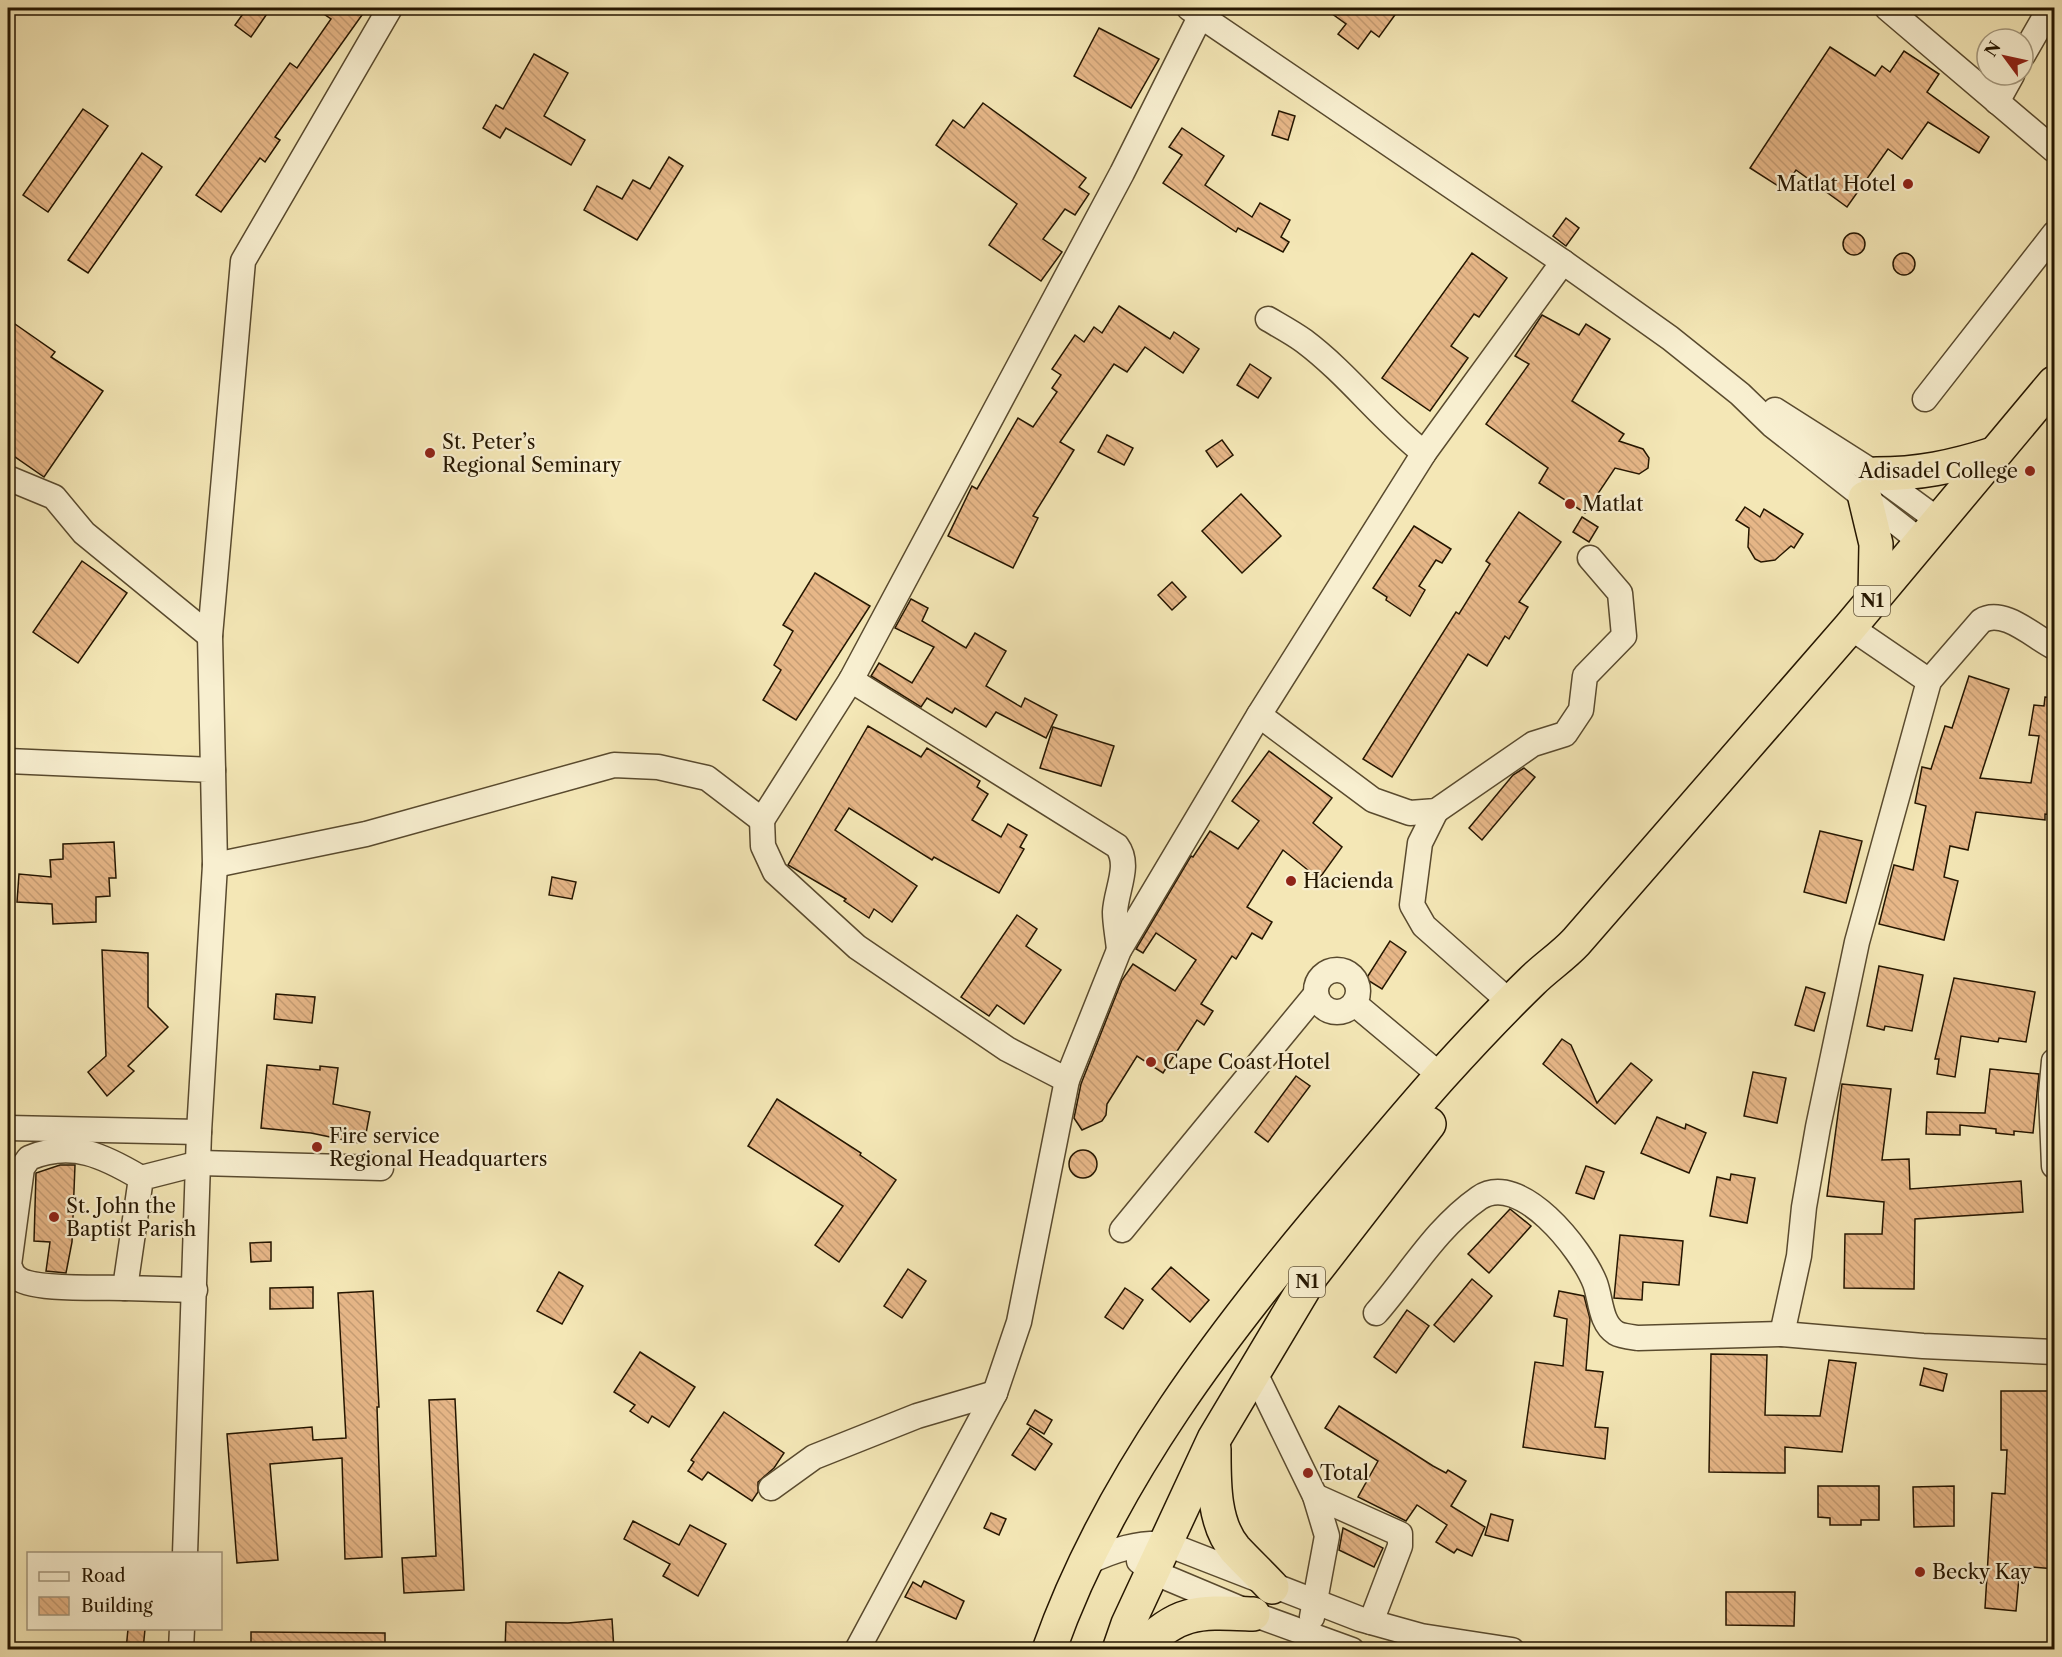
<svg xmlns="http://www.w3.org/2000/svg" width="2062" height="1657" viewBox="0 0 2062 1657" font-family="'Libre Caslon Text',serif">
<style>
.building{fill:url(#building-back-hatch);stroke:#251600;stroke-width:1.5}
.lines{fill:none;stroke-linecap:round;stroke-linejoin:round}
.minor-casing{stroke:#594a2e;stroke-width:27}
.highway-casing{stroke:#251600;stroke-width:36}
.minor{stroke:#f8efd0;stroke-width:24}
.highway{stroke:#f4e7b6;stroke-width:33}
.poi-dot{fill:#8f2418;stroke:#f8efd0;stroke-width:2}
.labels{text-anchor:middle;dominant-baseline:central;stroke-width:4.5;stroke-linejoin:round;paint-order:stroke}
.shield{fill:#f8efd0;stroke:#64573e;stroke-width:1.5}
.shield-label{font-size:18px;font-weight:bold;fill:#251600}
.poi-label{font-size:20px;fill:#251600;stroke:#f8efd0;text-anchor:start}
</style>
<defs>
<pattern id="building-back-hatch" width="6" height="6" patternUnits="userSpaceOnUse" patternTransform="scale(1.5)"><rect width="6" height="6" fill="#e7b788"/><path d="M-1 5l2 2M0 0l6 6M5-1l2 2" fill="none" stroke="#c69d74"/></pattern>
</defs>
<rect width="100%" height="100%" fill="#f4e7b6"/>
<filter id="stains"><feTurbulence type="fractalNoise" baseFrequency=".00333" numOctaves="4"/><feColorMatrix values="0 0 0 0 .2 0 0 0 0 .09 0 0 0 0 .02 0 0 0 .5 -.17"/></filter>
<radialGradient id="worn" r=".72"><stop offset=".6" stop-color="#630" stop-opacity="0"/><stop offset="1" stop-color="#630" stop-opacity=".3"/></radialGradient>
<!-- building -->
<g class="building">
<path d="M 247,8 L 271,8 L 251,37 L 235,25 Z"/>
<path d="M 315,8 L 367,8 L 275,137 L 280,140 L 265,162 L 260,158 L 221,212 L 196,195 L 290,63 L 297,68 L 331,19 Z"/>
<path d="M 1324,8 L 1400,8 L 1379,37 L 1371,31 L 1358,49 L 1338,34 L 1346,24 Z"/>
<path d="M 1099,28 L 1159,59 L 1131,108 L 1074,76 Z"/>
<path d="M 1830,47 L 1875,76 L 1882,66 L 1890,72 L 1904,51 L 1939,74 L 1927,92 L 1989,137 L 1979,153 L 1928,122 L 1902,159 L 1888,149 L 1847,207 L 1796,170 L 1783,189 L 1750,168 Z"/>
<path d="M 534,54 L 568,73 L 544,116 L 585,140 L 571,165 L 506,128 L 500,138 L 483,128 L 496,105 L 503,109 Z"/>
<path d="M 983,103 L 1086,178 L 1079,187 L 1089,194 L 1075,215 L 1065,209 L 1043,239 L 1062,252 L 1041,281 L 989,245 L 1017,204 L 936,145 L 953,120 L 964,128 Z"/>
<path d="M 83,109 L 108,126 L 48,212 L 23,195 Z"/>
<path d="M 1279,111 L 1295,116 L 1288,140 L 1272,135 Z"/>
<path d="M 1182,128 L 1224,156 L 1205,185 L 1252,217 L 1260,203 L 1290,220 L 1281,237 L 1289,242 L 1283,252 L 1238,228 L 1236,232 L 1163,183 L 1182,155 L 1169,147 Z"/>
<path d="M 142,153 L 162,167 L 88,273 L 68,260 Z"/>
<path d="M 669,157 L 683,166 L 637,240 L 584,210 L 597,186 L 622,199 L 633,180 L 650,189 Z"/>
<path d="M 1566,218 L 1579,228 L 1566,246 L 1553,236 Z"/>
<circle cx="1854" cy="244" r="11"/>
<circle cx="1904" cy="264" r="11"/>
<path d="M 1472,253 L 1507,278 L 1479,317 L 1474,314 L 1451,346 L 1468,358 L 1430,411 L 1382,378 Z"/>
<path d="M 1119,306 L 1170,339 L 1174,332 L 1199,349 L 1183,373 L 1145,347 L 1127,372 L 1114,364 L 1060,442 L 1074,450 L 1033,516 L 1038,518 L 1013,568 L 948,536 L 972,486 L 977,489 L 1018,418 L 1033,427 L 1057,392 L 1052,388 L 1061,375 L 1052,369 L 1075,335 L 1084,342 L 1094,327 L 1102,333 Z"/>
<path d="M 1542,315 L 1579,335 L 1586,324 L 1610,339 L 1572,401 L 1624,434 L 1619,441 L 1643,449 L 1649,458 L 1648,468 L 1639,474 L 1615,468 L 1585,513 L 1539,483 L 1548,468 L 1486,424 L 1529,364 L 1515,356 Z"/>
<path d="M 15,324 L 55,352 L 51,357 L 103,391 L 44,477 L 8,452 L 8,335 Z"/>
<path d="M 1250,364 L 1271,378 L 1258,398 L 1237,385 Z"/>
<path d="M 1107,435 L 1133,448 L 1124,465 L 1098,452 Z"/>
<path d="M 1222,440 L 1233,455 L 1217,467 L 1206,451 Z"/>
<path d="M 1241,494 L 1281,536 L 1242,573 L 1202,531 Z"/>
<path d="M 1745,507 L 1760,517 L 1764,509 L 1803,534 L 1794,548 L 1791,546 L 1775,560 L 1761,562 L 1755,559 L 1748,547 L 1749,528 L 1736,520 Z"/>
<path d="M 1519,512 L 1561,542 L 1519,602 L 1528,607 L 1509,639 L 1505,636 L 1487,666 L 1468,654 L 1392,777 L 1363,759 L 1456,612 L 1459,614 L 1490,564 L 1486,561 Z"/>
<path d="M 1582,517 L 1598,527 L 1589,542 L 1573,532 Z"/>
<path d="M 1414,526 L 1451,549 L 1442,563 L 1436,560 L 1419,586 L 1425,590 L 1410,616 L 1386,600 L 1387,597 L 1373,588 Z"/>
<path d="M 82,561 L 127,593 L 78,663 L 33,632 Z"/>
<path d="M 815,573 L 870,606 L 796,720 L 763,700 L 781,670 L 774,665 L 793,631 L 783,625 Z"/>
<path d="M 1172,582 L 1186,597 L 1172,610 L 1158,595 Z"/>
<path d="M 911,599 L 928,608 L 922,621 L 966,648 L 975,633 L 1006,651 L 986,686 L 1021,707 L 1025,698 L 1057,715 L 1046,738 L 996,712 L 986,727 L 955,708 L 952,713 L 927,698 L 921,707 L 871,676 L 879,663 L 912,683 L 934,647 L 895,628 Z"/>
<path d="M 1969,676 L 2009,689 L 1980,778 L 2031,783 L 2039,736 L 2029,735 L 2034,705 L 2044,706 L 2045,697 L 2055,698 L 2055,815 L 2045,814 L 2045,820 L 1976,812 L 1968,850 L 1950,846 L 1944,877 L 1958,881 L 1944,940 L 1879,924 L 1894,865 L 1913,870 L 1926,806 L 1915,803 L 1922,767 L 1931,769 L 1945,726 L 1952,728 Z"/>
<path d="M 868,726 L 921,757 L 927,748 L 980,781 L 977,787 L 988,794 L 972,820 L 1001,837 L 1008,824 L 1027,835 L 1020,847 L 1024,849 L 999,893 L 934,857 L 932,860 L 849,808 L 835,830 L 917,886 L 892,922 L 874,909 L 869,918 L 844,901 L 846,899 L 788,865 Z"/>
<path d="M 1053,727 L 1114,746 L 1101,786 L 1040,768 Z"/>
<path d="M 1269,751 L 1332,798 L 1313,823 L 1342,847 L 1319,879 L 1283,850 L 1247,907 L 1272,922 L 1262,939 L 1252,933 L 1236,959 L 1232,956 L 1201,1004 L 1213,1011 L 1204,1025 L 1197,1020 L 1163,1073 L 1137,1056 L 1107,1104 L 1106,1115 L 1102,1121 L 1082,1130 L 1074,1118 L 1081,1084 L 1122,980 L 1133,964 L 1175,991 L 1196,960 L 1156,933 L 1143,953 L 1136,949 L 1191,856 L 1193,857 L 1210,831 L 1238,849 L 1259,821 L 1232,801 Z"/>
<path d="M 1524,768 L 1535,777 L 1482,840 L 1469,828 L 1513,775 Z"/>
<path d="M 1820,831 L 1862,841 L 1846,903 L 1804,892 Z"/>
<path d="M 114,842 L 116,878 L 109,878 L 110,896 L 96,897 L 96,922 L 53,924 L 52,904 L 17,902 L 19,874 L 51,877 L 50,860 L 63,859 L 63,844 Z"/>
<path d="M 552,877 L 576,882 L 572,899 L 549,895 Z"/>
<path d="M 1017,915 L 1037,929 L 1026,946 L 1061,970 L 1024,1024 L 997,1005 L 989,1016 L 961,997 Z"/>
<path d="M 1390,941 L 1406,952 L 1382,989 L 1366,979 Z"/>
<path d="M 102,950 L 148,953 L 148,1007 L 168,1027 L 128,1066 L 134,1071 L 107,1096 L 88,1072 L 106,1056 Z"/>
<path d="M 1879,966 L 1923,975 L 1912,1031 L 1885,1026 L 1884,1030 L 1867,1026 Z"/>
<path d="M 1954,978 L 2035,992 L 2026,1042 L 1999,1038 L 1998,1042 L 1961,1036 L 1955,1077 L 1937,1074 L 1939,1059 L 1935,1059 Z"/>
<path d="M 1806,987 L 1825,993 L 1814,1031 L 1795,1025 Z"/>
<path d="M 276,994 L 315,997 L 312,1023 L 274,1019 Z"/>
<path d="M 1562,1039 L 1571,1045 L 1597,1103 L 1631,1063 L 1652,1080 L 1615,1124 L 1543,1064 Z"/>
<path d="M 267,1065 L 320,1070 L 320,1066 L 338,1068 L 333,1104 L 370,1112 L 364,1144 L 311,1133 L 261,1128 Z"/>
<path d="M 1990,1069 L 2039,1074 L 2033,1133 L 2014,1131 L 2014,1135 L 1996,1133 L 1996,1129 L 1960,1125 L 1960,1135 L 1926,1134 L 1927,1112 L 1985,1113 Z"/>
<path d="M 1753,1072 L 1786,1078 L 1777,1123 L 1744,1116 Z"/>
<path d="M 1296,1076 L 1310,1086 L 1268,1142 L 1255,1132 Z"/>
<path d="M 1842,1084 L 1891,1089 L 1882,1160 L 1909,1159 L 1910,1189 L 2021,1181 L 2023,1212 L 1915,1219 L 1914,1289 L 1844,1288 L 1845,1234 L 1882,1234 L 1884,1202 L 1827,1196 Z"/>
<path d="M 777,1099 L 861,1153 L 860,1155 L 896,1180 L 839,1262 L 815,1245 L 843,1206 L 748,1146 Z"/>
<path d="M 1657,1117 L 1685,1129 L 1686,1124 L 1706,1133 L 1689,1173 L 1641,1153 Z"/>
<circle cx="1083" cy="1164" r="14"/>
<path d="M 60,1165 L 75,1165 L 72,1242 L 66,1273 L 46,1271 L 50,1242 L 34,1241 L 36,1173 Z"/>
<path d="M 1586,1166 L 1604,1172 L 1594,1199 L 1576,1193 Z"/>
<path d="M 1731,1174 L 1755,1178 L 1747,1223 L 1710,1216 L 1717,1177 L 1730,1180 Z"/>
<path d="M 1510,1209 L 1531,1226 L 1489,1273 L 1468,1254 Z"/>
<path d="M 1620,1235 L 1683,1241 L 1679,1285 L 1643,1282 L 1642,1300 L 1614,1298 Z"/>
<path d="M 271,1242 L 271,1261 L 251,1262 L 250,1243 Z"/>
<path d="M 1171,1267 L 1209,1300 L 1190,1322 L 1152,1289 Z"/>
<path d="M 908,1269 L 926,1281 L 902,1318 L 884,1306 Z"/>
<path d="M 559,1272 L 583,1286 L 562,1324 L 537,1311 Z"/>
<path d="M 1472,1279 L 1492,1296 L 1454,1342 L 1434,1325 Z"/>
<path d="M 313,1287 L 313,1308 L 270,1309 L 270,1288 Z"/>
<path d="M 1125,1288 L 1143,1300 L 1123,1329 L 1105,1317 Z"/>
<path d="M 373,1291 L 379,1407 L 377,1407 L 382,1557 L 345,1559 L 342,1458 L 270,1464 L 278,1560 L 237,1563 L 227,1434 L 312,1427 L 313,1440 L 346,1438 L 338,1293 Z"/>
<path d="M 1559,1291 L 1584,1296 L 1590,1319 L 1586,1370 L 1603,1372 L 1595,1427 L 1608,1428 L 1605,1459 L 1523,1447 L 1535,1362 L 1563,1366 L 1567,1319 L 1554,1316 Z"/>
<path d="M 1407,1310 L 1429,1326 L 1396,1373 L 1374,1357 Z"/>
<path d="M 640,1352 L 695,1387 L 669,1427 L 652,1416 L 648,1423 L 630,1411 L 635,1405 L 614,1392 Z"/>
<path d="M 1711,1354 L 1767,1355 L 1765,1415 L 1820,1416 L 1829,1360 L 1856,1363 L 1842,1452 L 1785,1447 L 1785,1473 L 1709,1472 Z"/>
<path d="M 1924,1368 L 1947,1374 L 1943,1391 L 1920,1385 Z"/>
<path d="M 2001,1391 L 2055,1391 L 2055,1450 L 2050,1450 L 2048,1493 L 2055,1493 L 2055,1569 L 2020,1566 L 2016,1611 L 1985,1608 L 1992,1493 L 2005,1494 L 2007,1450 L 2001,1450 Z"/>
<path d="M 455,1399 L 464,1590 L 404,1593 L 402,1558 L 436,1556 L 429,1400 Z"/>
<path d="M 1339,1406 L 1433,1466 L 1446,1473 L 1448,1470 L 1466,1481 L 1451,1506 L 1485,1527 L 1472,1556 L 1457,1549 L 1454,1553 L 1436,1542 L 1447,1525 L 1417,1505 L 1406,1521 L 1358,1497 L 1378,1461 L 1325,1428 Z"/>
<path d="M 1035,1410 L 1052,1420 L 1044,1434 L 1027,1424 Z"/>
<path d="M 724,1412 L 784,1453 L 774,1468 L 758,1482 L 758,1492 L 752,1501 L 708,1472 L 702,1480 L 688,1471 L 694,1462 L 691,1460 Z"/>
<path d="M 1030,1428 L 1052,1444 L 1035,1470 L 1012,1455 Z"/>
<path d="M 1818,1486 L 1879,1486 L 1879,1520 L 1861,1520 L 1861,1525 L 1830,1525 L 1830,1518 L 1818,1517 Z"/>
<path d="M 1954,1486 L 1954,1526 L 1914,1527 L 1913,1487 Z"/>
<path d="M 991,1513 L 1006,1519 L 999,1535 L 984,1528 Z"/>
<path d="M 1491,1514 L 1513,1520 L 1508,1541 L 1485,1535 Z"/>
<path d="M 633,1521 L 679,1545 L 690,1525 L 726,1544 L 698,1596 L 663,1576 L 670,1564 L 624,1539 Z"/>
<path d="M 1343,1528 L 1383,1548 L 1374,1567 L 1339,1550 Z"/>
<path d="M 924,1581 L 964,1601 L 956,1619 L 905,1597 L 913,1582 L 921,1587 Z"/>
<path d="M 1726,1592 L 1795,1592 L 1794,1626 L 1726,1625 Z"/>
<path d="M 612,1619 L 614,1650 L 505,1649 L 506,1622 L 568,1623 Z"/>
<path d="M 128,1629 L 145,1629 L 143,1650 L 126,1650 Z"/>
<path d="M 251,1632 L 385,1633 L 385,1650 L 251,1650 Z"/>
</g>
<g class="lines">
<!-- minor casing -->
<g class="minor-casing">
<g id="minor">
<path d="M 1189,8 L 1563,262 L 1670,338 L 1740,394 L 1772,425 L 1920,541"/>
<path d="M 1887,8 L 2054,150"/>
<path d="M 2023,55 L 2050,8"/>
<path d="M 1997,102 L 2012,75"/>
<path d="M 1268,319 C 1280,326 1293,333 1304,341 C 1348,374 1381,419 1424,453"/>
<path d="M 1925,399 L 2054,234"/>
<path d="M 1775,410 L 1871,471 L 1938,520"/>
<path d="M 8,478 L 54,497 L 84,533 L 210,636"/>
<path d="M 851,680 L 1117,846 C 1131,865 1116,890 1115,912 C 1115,924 1118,938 1119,950"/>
<path d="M 1929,681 L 1981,621 C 2003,607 2034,637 2054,647"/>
<path d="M 1259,715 L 1373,800 L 1410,813 L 1436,811 L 1533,744 L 1565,734 L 1581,710 L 1585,676 L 1624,636 L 1620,593 L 1590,558"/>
<path d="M 8,761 L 213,770 L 215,865 L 199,1132 L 185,1554"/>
<path d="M 213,770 L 210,636 L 243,261 L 390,8"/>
<path d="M 1436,811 L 1420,843 L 1412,905 L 1424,926 L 1511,1003"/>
<path d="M 762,820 L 763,846 L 775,872 L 857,947 L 1007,1049 L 1067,1080"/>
<path d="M 215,865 L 366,834 L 614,765 L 658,767 L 707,778 L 762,820 L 851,680 L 1122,173 L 1201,15"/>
<circle cx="1337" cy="991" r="21"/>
<path d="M 1355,1004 L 1441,1076"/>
<path d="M 2054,1061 L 2051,1094 L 2054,1166"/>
<path d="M 8,1128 L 199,1132"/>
<path d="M 1122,1230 L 1316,994"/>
<path d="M 125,1288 C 103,1287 30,1291 16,1277 C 12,1274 11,1269 9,1265 L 22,1168 L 29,1158 C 72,1140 104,1156 141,1178"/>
<path d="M 195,1290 L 125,1288 L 141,1178 L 200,1163 L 381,1168"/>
<path d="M 1376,1313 C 1410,1274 1436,1228 1479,1198 C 1520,1170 1582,1250 1595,1283 C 1601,1299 1600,1323 1616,1333 C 1621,1336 1631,1337 1638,1338 L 1782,1334 L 1923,1346 L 2054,1352"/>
<path d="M 1782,1334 L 1799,1256 L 1804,1207 L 1818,1127 L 1857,942 L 1929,681 L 1850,627"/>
<path d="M 1254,1371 L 1315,1496 L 1327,1536 L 1312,1617"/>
<path d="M 771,1488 L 814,1457 L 917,1416 L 995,1393"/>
<path d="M 1315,1496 L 1400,1534 L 1400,1546 L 1371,1622"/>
<path d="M 1139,1561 L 1153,1572 L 1253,1614 L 1352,1650"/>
<path d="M 1088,1562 C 1114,1550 1138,1542 1167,1544 L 1360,1619 L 1421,1636 L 1512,1650"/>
<path d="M 181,1650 L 182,1628"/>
<path d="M 857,1650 L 995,1393 L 1019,1322 L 1067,1080 L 1119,950 L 1259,715 L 1424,453 L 1563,262"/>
</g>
</g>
<!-- highway casing -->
<g class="highway-casing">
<g id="highway">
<path d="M 1876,474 C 1918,474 1953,467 1993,454"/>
<path d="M 1865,498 L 1876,544 L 1875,596"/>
<path d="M 1214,1449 C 1214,1481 1213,1523 1235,1549 C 1247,1562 1260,1574 1272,1587"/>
<path d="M 1049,1650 C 1109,1480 1225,1329 1341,1193 C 1374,1154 1407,1114 1441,1076 C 1470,1044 1501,1011 1532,981 C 1546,967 1562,957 1576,942 L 1850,627 L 2054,383"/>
<path d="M 1119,1650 L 1128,1624 L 1214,1439 L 1312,1275 L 1429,1124"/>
<path d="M 1140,1650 C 1178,1609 1201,1612 1253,1614"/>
</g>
</g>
<!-- minor -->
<use href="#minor" class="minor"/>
<!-- highway -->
<use href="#highway" class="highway"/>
</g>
<!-- markers -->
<g class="poi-dot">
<circle cx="1908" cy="184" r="6"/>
<circle cx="430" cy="453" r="6"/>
<circle cx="2030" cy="471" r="6"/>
<circle cx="1570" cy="504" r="6"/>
<circle cx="1291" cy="881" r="6"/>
<circle cx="1151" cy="1062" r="6"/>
<circle cx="317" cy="1147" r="6"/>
<circle cx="54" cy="1217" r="6"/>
<circle cx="1308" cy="1473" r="6"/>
<circle cx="1920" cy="1572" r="6"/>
</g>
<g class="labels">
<!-- shield labels -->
<g class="shield">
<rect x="1854" y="586" width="36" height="30" rx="4.5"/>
<rect x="1289" y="1267" width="36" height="30" rx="4.5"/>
</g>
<g class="shield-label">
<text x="1872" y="601">N1</text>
<text x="1307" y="1282">N1</text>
</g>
<!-- poi labels -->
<g class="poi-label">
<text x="1896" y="184" text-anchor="end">Matlat Hotel</text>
<text x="442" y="442">St. Peter’s<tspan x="442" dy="23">Regional Seminary</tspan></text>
<text x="2018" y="471" text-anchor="end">Adisadel College</text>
<text x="1582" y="504">Matlat</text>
<text x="1303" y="881">Hacienda</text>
<text x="1163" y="1062">Cape Coast Hotel</text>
<text x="329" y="1136">Fire service<tspan x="329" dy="23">Regional Headquarters</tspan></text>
<text x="66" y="1206">St. John the<tspan x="66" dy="23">Baptist Parish</tspan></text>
<text x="1320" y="1473">Total</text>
<text x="1932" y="1572">Becky Kay</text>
</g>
</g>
<!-- margin -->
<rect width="2062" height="1657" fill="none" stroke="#f4e7b6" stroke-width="30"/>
<rect x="9" y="9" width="2044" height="1639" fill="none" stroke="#251600" stroke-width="3"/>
<rect x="15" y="15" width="2032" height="1627" fill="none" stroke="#251600" stroke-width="1.5"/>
<!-- legend -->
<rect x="27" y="1552" width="195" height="78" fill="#f8efd0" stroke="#a4987d" stroke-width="1.5"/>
<rect x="39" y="1572" width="30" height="9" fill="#f8efd0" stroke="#a4987d" stroke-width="1.5"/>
<text x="81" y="1582" font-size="18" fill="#251600">Road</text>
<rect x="39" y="1597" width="30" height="18" fill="url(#building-back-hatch)" stroke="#a4987d" stroke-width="1.5"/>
<text x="81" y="1612" font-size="18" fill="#251600">Building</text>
<!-- north arrow -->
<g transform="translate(2005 57) rotate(303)"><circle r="28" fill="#f8efd0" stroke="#a4987d" stroke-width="1.5"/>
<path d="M0-4.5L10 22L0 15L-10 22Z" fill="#8f2418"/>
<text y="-9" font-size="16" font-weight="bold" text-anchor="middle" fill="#251600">N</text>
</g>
<rect width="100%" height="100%" filter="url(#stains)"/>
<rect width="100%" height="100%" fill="url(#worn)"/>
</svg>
